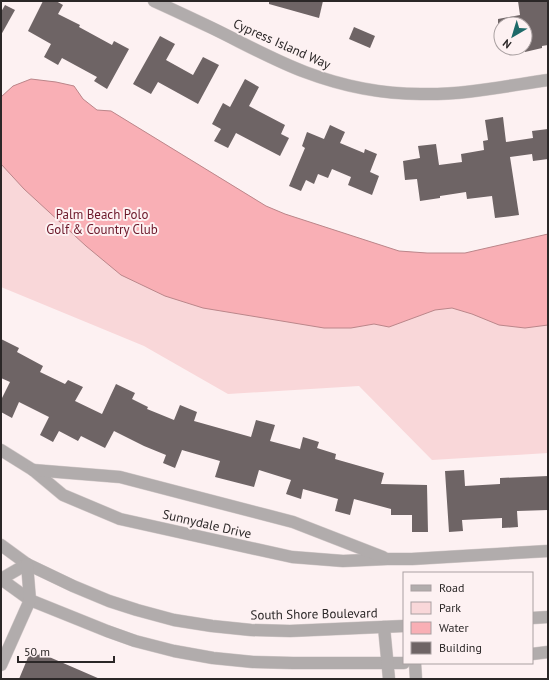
<svg xmlns="http://www.w3.org/2000/svg" width="549" height="680" viewBox="0 0 549 680" font-family="'PT Sans',sans-serif">
<style>
.green{fill:#f9d7d9}
.water{fill:#f9afb5;stroke:#bb868a}
.building{fill:#6e6465}
.lines{fill:none;stroke-linecap:round;stroke-linejoin:round}
.minor-casing{stroke:#d7cdcd;stroke-width:13}
.minor{stroke:#b1acac;stroke-width:12}
.labels{text-anchor:middle;dominant-baseline:central;stroke-width:4;stroke-linejoin:round;paint-order:stroke}
.street-label{font-size:13px;fill:#2b2727;stroke:#fdf1f2}
.park-label{font-size:13px;fill:#6b1729;stroke:#fdf1f2}
</style>
<rect width="100%" height="100%" fill="#fdf1f2"/>
<!-- green -->
<path class="green" d="M 31,79 L 56,82 L 74,86 L 83,99 L 97,110 L 111,111 L 266,206 L 285,214 L 399,251 L 427,253 L 465,253 L 548,234 L 548,453 L 432,460 L 359,386 L 228,394 L 144,346 L 1,287 L 1,97 L 13,86 Z"/>
<!-- water -->
<path class="water" d="M 31,79 L 56,82 L 74,86 L 83,99 L 97,110 L 111,111 L 266,206 L 285,214 L 399,251 L 427,253 L 465,253 L 548,234 L 548,325 L 525,328 L 499,325 L 472,314 L 452,308 L 435,310 L 389,327 L 374,324 L 351,328 L 324,328 L 203,308 L 165,296 L 121,275 L 86,246 L 24,189 L 1,164 L 1,97 L 13,86 Z"/>
<!-- building -->
<g class="building">
<path d="M 43,1 L 56,1 L 63,5 L 58,14 L 80,25 L 79,27 L 112,45 L 114,41 L 129,49 L 107,89 L 94,81 L 97,77 L 62,58 L 58,65 L 44,57 L 51,44 L 28,31 Z"/>
<path d="M 269,1 L 323,1 L 319,18 L 269,4 Z"/>
<path d="M 518,1 L 548,1 L 548,45 L 542,46 L 542,48 L 525,52 L 525,24 L 498,24 L 498,19 L 520,15 Z"/>
<path d="M 5,5 L 15,10 L 1,35 L 1,12 Z"/>
<path d="M 354,27 L 375,36 L 370,48 L 349,39 Z"/>
<path d="M 160,36 L 175,44 L 166,60 L 193,75 L 203,57 L 219,65 L 198,104 L 158,82 L 151,94 L 133,84 Z"/>
<path d="M 245,79 L 259,87 L 249,106 L 285,125 L 281,134 L 289,138 L 280,156 L 236,133 L 228,148 L 214,141 L 221,129 L 212,124 L 223,103 L 230,107 Z"/>
<path d="M 503,117 L 506,142 L 533,138 L 532,131 L 548,129 L 548,159 L 533,161 L 532,154 L 510,157 L 519,215 L 495,218 L 492,196 L 467,199 L 466,192 L 440,196 L 440,198 L 420,201 L 417,179 L 405,180 L 403,161 L 420,158 L 418,146 L 436,144 L 439,165 L 462,162 L 461,154 L 484,150 L 483,141 L 488,140 L 485,120 Z"/>
<path d="M 330,125 L 345,132 L 340,143 L 364,153 L 365,149 L 377,154 L 370,172 L 379,176 L 372,195 L 348,185 L 351,177 L 332,169 L 328,178 L 318,174 L 314,184 L 306,180 L 301,191 L 289,186 L 305,148 L 302,146 L 307,132 L 324,139 Z"/>
<path d="M 1,339 L 19,348 L 17,352 L 43,366 L 40,372 L 65,384 L 68,380 L 83,387 L 75,401 L 102,414 L 116,384 L 135,393 L 132,399 L 148,407 L 147,409 L 174,420 L 180,405 L 197,412 L 194,421 L 251,437 L 256,420 L 275,425 L 270,441 L 300,449 L 303,437 L 319,442 L 317,448 L 336,454 L 335,459 L 384,473 L 381,484 L 427,485 L 428,532 L 412,532 L 412,515 L 391,515 L 391,509 L 354,499 L 350,515 L 335,511 L 338,499 L 303,489 L 301,499 L 286,494 L 291,480 L 259,470 L 254,487 L 215,477 L 220,461 L 182,450 L 175,468 L 163,463 L 166,455 L 144,446 L 114,431 L 105,448 L 81,436 L 78,441 L 59,431 L 53,442 L 40,435 L 49,417 L 19,402 L 12,418 L 1,412 L 1,400 L 10,382 L 1,378 Z"/>
<path d="M 464,470 L 465,486 L 500,484 L 500,478 L 548,476 L 548,510 L 517,511 L 518,527 L 502,528 L 502,518 L 462,520 L 463,531 L 449,532 L 445,471 Z"/>
<path d="M 32,653 L 39,655 L 40,653 L 100,679 L 19,679 L 29,655 L 31,656 Z"/>
</g>
<g class="lines">
<!-- minor casing -->
<g class="minor-casing">
<g id="minor">
<path d="M 154,1 C 174,10 193,19 212,28 C 243,43 273,60 305,72 C 342,86 382,94 421,94 C 464,95 506,86 548,80"/>
<path d="M 1,450 L 33,470 L 63,495 L 120,519 L 292,557 L 343,561 L 387,559 L 412,559 L 548,551"/>
<path d="M 33,470 L 120,477 L 293,522 L 383,557"/>
<path d="M 1,545 L 27,564 L 73,586 L 109,601 L 137,610 L 174,620 L 212,626 L 251,630 L 290,631 L 404,626"/>
<path d="M 1,579 L 30,600 L 107,631 L 135,641 L 174,651 L 213,658 L 253,662 L 293,663 L 404,663"/>
<path d="M 1,580 L 1,579 L 27,564"/>
<path d="M 532,618 L 548,617"/>
<path d="M 384,627 L 389,679"/>
<path d="M 532,654 L 548,652"/>
<path d="M 415,663 L 416,679"/>
<path d="M 1,665 L 30,600 L 27,564"/>
</g>
</g>
<!-- minor -->
<use href="#minor" class="minor"/>
</g>
<g class="labels">
<!-- street labels -->
<g class="street-label">
<text transform="translate(282 44) rotate(24)">Cypress Island Way</text>
<text transform="translate(207 524) rotate(13)">Sunnydale Drive</text>
<text transform="translate(314 614) rotate(-1)">South Shore Boulevard</text>
</g>
<!-- park labels -->
<g class="park-label">
<text x="102" y="214">Palm Beach Polo<tspan x="102" dy="15">Golf &amp; Country Club</tspan></text>
</g>
</g>
<!-- border -->
<rect width="549" height="680" fill="none" stroke="#2b2727" stroke-width="4"/>
<!-- legend -->
<rect x="403" y="572" width="130" height="92" fill="#fdf1f2" stroke="#a9a0a1"/>
<rect x="411" y="585" width="20" height="6" fill="#b1acac" stroke="#a9a0a1"/>
<text x="439" y="592" font-size="12" fill="#2b2727">Road</text>
<rect x="411" y="602" width="20" height="12" fill="#f9d7d9" stroke="#a9a0a1"/>
<text x="439" y="612" font-size="12" fill="#2b2727">Park</text>
<rect x="411" y="622" width="20" height="12" fill="#f9afb5" stroke="#a9a0a1"/>
<text x="439" y="632" font-size="12" fill="#2b2727">Water</text>
<rect x="411" y="642" width="20" height="12" fill="#6e6465" stroke="#a9a0a1"/>
<text x="439" y="652" font-size="12" fill="#2b2727">Building</text>
<!-- north arrow -->
<g transform="translate(513 36) rotate(218)"><circle r="19" fill="#fdf1f2" stroke="#a9a0a1"/>
<path d="M0-3L7 15L0 10L-7 15Z" fill="#1e6a69"/>
<text y="-6" font-size="11" font-weight="bold" text-anchor="middle" fill="#2b2727">N</text>
</g>
<!-- scale -->
<path d="M18 656v6h96v-6" fill="none" stroke="#2b2727" stroke-width="2"/>
<text x="24" y="656" font-size="12" fill="#2b2727" stroke="#fdf1f2" stroke-width="3" paint-order="stroke">50 m</text>
</svg>
